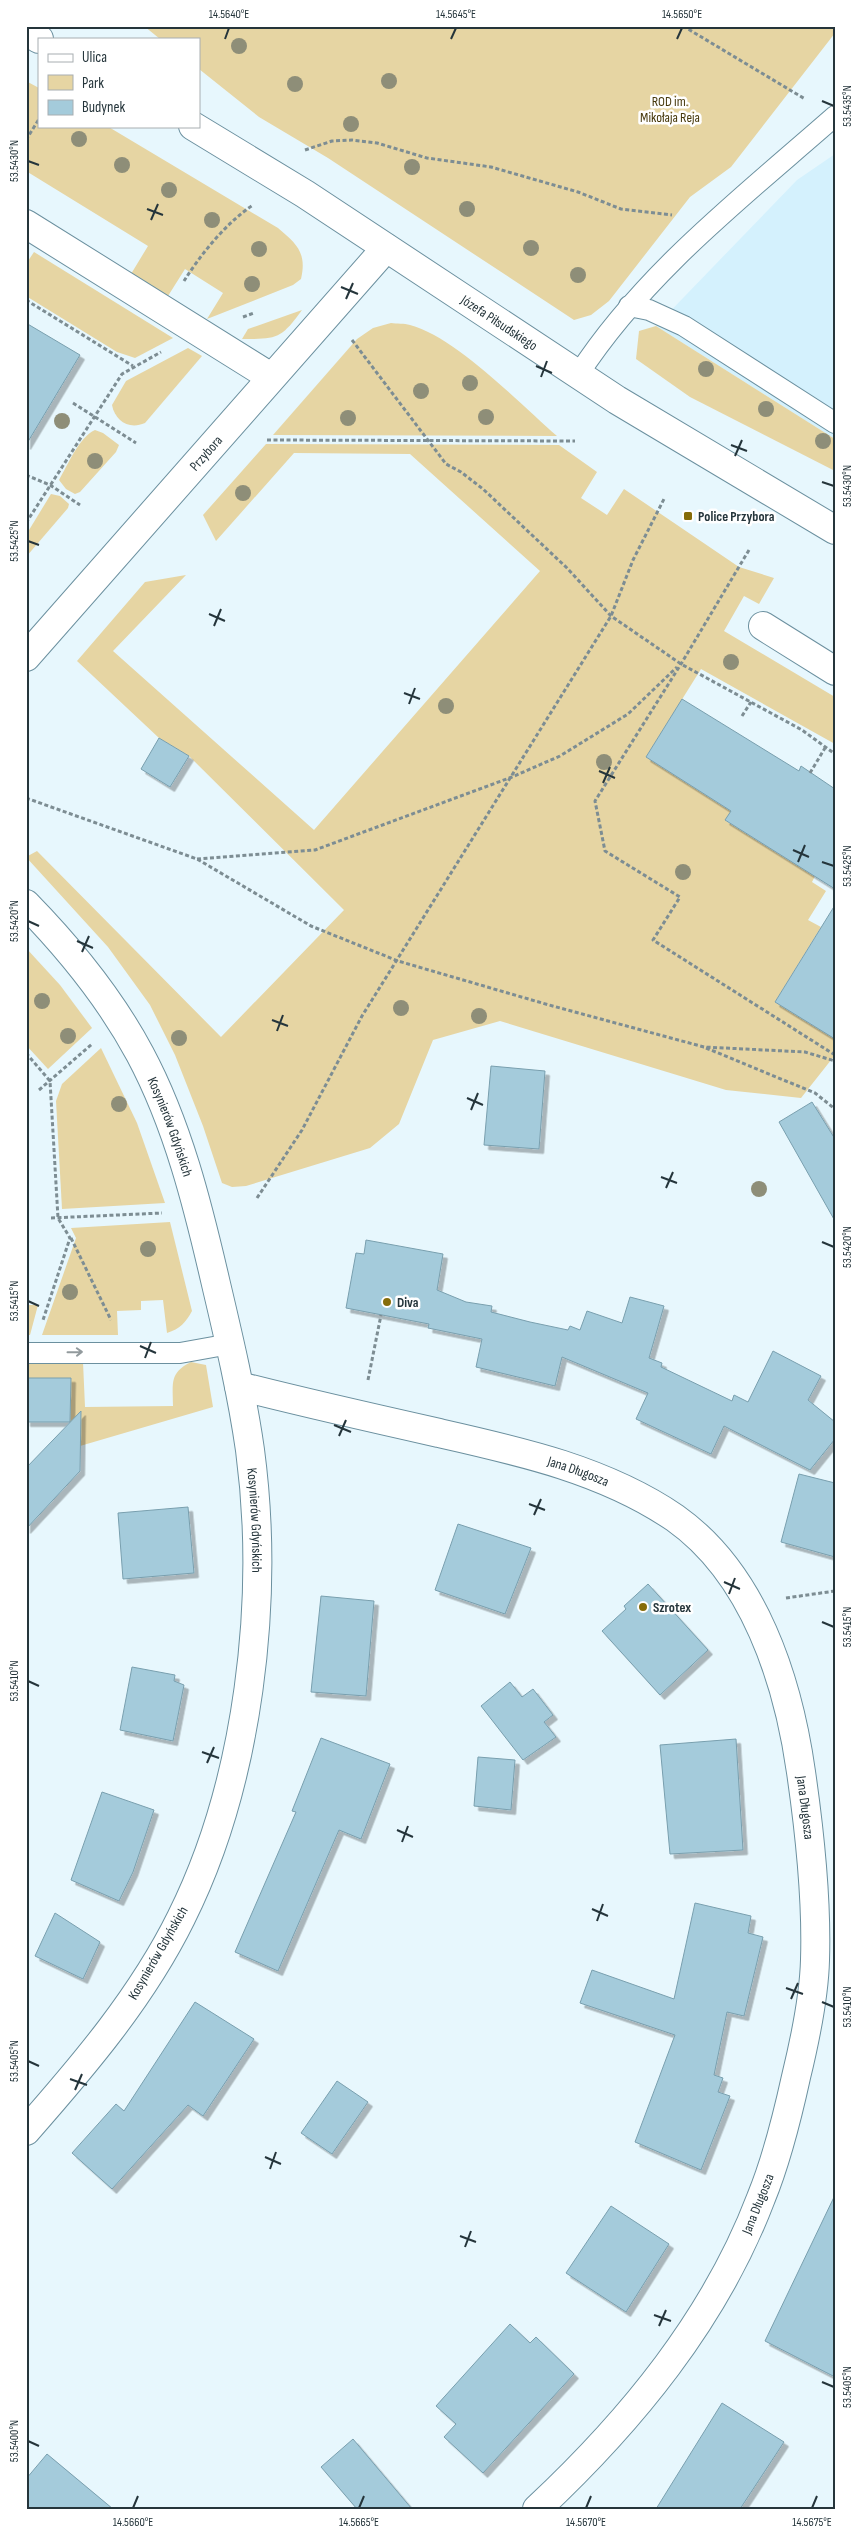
<svg xmlns="http://www.w3.org/2000/svg" width="861" height="2535" viewBox="0 0 861 2535" font-family="'Sofia Sans Condensed',sans-serif">
<style>
.built{fill:#d4f1fd}
.green{fill:#e6d5a3}
.building{fill:#a4cbdb;stroke:#799fae;filter:url(#shadow)}
.lines{fill:none;stroke-linecap:round;stroke-linejoin:round}
.lane-casing{stroke:#6b909f;stroke-width:22}
.street-casing{stroke:#6b909f;stroke-width:30}
.secondary-casing{stroke:#6b909f;stroke-width:30}
.path{stroke:#7d8d93;stroke-width:3;stroke-dasharray:4 2.5;stroke-linecap:butt}
.lane{stroke:#fff;stroke-width:20}
.street{stroke:#fff;stroke-width:28}
.secondary{stroke:#fff;stroke-width:28}
.tree{fill:#8e8e78}
.oneway{stroke:#929a9d}
.ticks{fill:none;stroke:#25353b;stroke-width:2}
.poi-dot{fill:#866c09;stroke:#fff;stroke-width:2}
.labels{text-anchor:middle;dominant-baseline:central;stroke-width:5;stroke-linejoin:round;paint-order:stroke}
.park-label{font-size:14px;fill:#46380b;stroke:#fff}
.street-label{font-size:14px;fill:#25353b;stroke:#fff}
.poi-label{font-size:14px;font-weight:bold;fill:#25353b;stroke:#fff;text-anchor:start}
.neatline{fill:none;stroke:#25353b;stroke-width:2}
.ticks-label{font-size:12px;text-anchor:middle;fill:#25353b}
</style>
<defs>
<filter id="shadow"><feDropShadow dx="4.5" dy="4.5" stdDeviation="0" flood-color="#0004"/></filter>
</defs>
<rect width="100%" height="100%" fill="#e7f7fd"/>
<!-- built -->
<path class="built" d="M 835,154 L 835,439 L 656,326 L 797,180 Z"/>
<!-- green -->
<g class="green">
<path d="M 144,26 L 835,26 L 835,33 L 731,167 L 690,197 L 609,301 L 591,315 L 574,320 L 328,158 L 259,117 L 199,69 L 199,39 L 160,39 Z"/>
<path d="M 26,81 L 39,88 L 39,126 L 107,126 L 278,228 C 297,244 307,253 301,279 L 293,285 L 207,319 L 223,293 L 185,269 L 168,296 L 131,274 L 148,246 L 26,171 Z"/>
<path d="M 34,252 L 173,338 L 135,358 L 117,352 L 26,296 L 26,264 Z"/>
<path d="M 302,310 C 281,339 277,339 242,339 L 248,329 Z"/>
<path d="M 391,323 C 397,324 404,323 410,325 C 456,337 520,404 557,436 L 273,435 L 357,339 L 373,328 Z"/>
<path d="M 656,326 L 835,439 L 835,471 L 690,397 L 636,359 L 639,331 Z"/>
<path d="M 188,348 L 202,356 L 145,423 C 129,430 115,421 112,405 L 126,381 Z"/>
<path d="M 95,430 L 103,433 L 119,445 L 116,452 L 80,492 L 75,494 L 66,489 L 59,480 C 68,465 79,437 95,430 Z"/>
<path d="M 266,444 L 559,445 L 597,472 L 581,498 L 607,515 L 624,489 L 739,567 L 774,578 L 759,604 L 744,596 L 724,631 L 835,697 L 835,744 L 701,669 L 646,757 L 731,811 L 726,821 L 815,876 L 812,882 L 826,891 L 808,920 L 821,927 L 775,1002 L 834,1038 L 835,1055 L 801,1098 L 726,1090 L 500,1021 L 433,1040 L 399,1124 L 370,1148 L 246,1186 L 232,1187 L 222,1183 L 203,1126 L 175,1055 L 150,1005 L 108,947 L 26,857 L 37,851 L 221,1037 L 344,910 L 189,756 L 159,738 L 77,661 L 145,582 L 186,575 L 113,651 L 314,830 L 540,571 L 410,454 L 294,453 L 216,541 L 203,515 Z"/>
<path d="M 51,494 L 60,496 L 69,504 L 68,508 L 26,557 L 26,535 Z"/>
<path d="M 26,948 L 60,985 L 92,1028 L 48,1069 L 26,1045 Z"/>
<path d="M 101,1048 L 137,1123 L 165,1203 L 62,1209 L 56,1101 L 62,1084 Z"/>
<path d="M 170,1222 L 192,1311 C 186,1322 180,1329 167,1333 L 163,1300 L 141,1301 L 141,1310 L 117,1311 L 118,1335 L 42,1335 L 76,1238 L 71,1228 Z"/>
<path d="M 26,1305 L 38,1305 L 30,1335 L 26,1335 Z"/>
<path d="M 83,1362 L 85,1407 L 173,1406 C 173,1383 169,1373 191,1362 L 206,1365 L 213,1407 L 80,1446 L 70,1422 L 71,1378 L 26,1378 L 26,1363 Z"/>
</g>
<!-- building -->
<g class="building">
<path d="M 26,323 L 80,355 L 26,445 Z"/>
<path d="M 682,699 L 799,771 L 801,766 L 835,789 L 835,889 L 725,820 L 731,811 L 646,757 Z"/>
<path d="M 159,738 L 189,756 L 170,787 L 141,769 Z"/>
<path d="M 835,905 L 835,1039 L 775,1002 Z"/>
<path d="M 491,1066 L 545,1071 L 539,1149 L 484,1145 Z"/>
<path d="M 812,1102 L 835,1139 L 835,1221 L 779,1122 Z"/>
<path d="M 366,1240 L 443,1254 L 437,1290 L 466,1302 L 492,1306 L 491,1312 L 530,1322 L 568,1330 L 570,1326 L 580,1330 L 587,1311 L 622,1323 L 630,1297 L 664,1306 L 649,1358 L 662,1363 L 661,1367 L 732,1401 L 734,1395 L 748,1402 L 773,1351 L 821,1376 L 808,1400 L 835,1422 L 835,1439 L 810,1470 L 724,1426 L 711,1454 L 636,1419 L 648,1393 L 562,1357 L 555,1386 L 476,1367 L 482,1339 L 428,1328 L 429,1324 L 346,1308 L 356,1253 L 364,1254 Z"/>
<path d="M 26,1378 L 71,1378 L 70,1422 L 26,1422 Z"/>
<path d="M 81,1411 L 80,1471 L 26,1529 L 26,1468 Z"/>
<path d="M 799,1474 L 835,1483 L 835,1557 L 781,1542 Z"/>
<path d="M 188,1507 L 194,1573 L 123,1579 L 118,1513 Z"/>
<path d="M 458,1524 L 531,1548 L 505,1614 L 435,1590 Z"/>
<path d="M 648,1584 L 708,1650 L 660,1695 L 602,1631 L 626,1609 L 624,1606 Z"/>
<path d="M 321,1596 L 374,1601 L 366,1696 L 311,1692 Z"/>
<path d="M 132,1667 L 175,1675 L 174,1681 L 184,1685 L 173,1741 L 120,1730 Z"/>
<path d="M 510,1682 L 522,1697 L 533,1689 L 553,1715 L 544,1722 L 556,1737 L 523,1760 L 481,1706 Z"/>
<path d="M 321,1738 L 390,1764 L 361,1839 L 339,1830 L 278,1971 L 235,1952 L 296,1812 L 292,1811 Z"/>
<path d="M 736,1739 L 743,1850 L 670,1854 L 660,1745 Z"/>
<path d="M 478,1757 L 515,1760 L 511,1810 L 474,1806 Z"/>
<path d="M 102,1792 L 154,1810 L 133,1872 L 119,1901 L 71,1880 Z"/>
<path d="M 695,1903 L 751,1916 L 748,1933 L 763,1937 L 744,2016 L 727,2012 L 714,2075 L 723,2078 L 718,2092 L 730,2096 L 701,2170 L 635,2142 L 675,2035 L 580,2003 L 592,1970 L 674,1999 Z"/>
<path d="M 55,1913 L 100,1942 L 83,1979 L 35,1956 Z"/>
<path d="M 195,2002 L 254,2039 L 203,2116 L 188,2105 L 112,2189 L 72,2153 L 116,2104 L 124,2111 Z"/>
<path d="M 337,2081 L 368,2102 L 332,2154 L 301,2133 Z"/>
<path d="M 835,2195 L 835,2377 L 765,2341 Z"/>
<path d="M 611,2206 L 669,2244 L 626,2312 L 566,2273 Z"/>
<path d="M 510,2324 L 530,2343 L 536,2337 L 574,2374 L 483,2473 L 444,2437 L 456,2424 L 436,2406 Z"/>
<path d="M 722,2403 L 784,2442 L 740,2509 L 656,2509 Z"/>
<path d="M 353,2439 L 412,2509 L 357,2509 L 321,2467 Z"/>
<path d="M 47,2454 L 113,2509 L 26,2509 L 26,2479 Z"/>
</g>
<g class="lines">
<!-- lane casing -->
<g class="lane-casing">
<g id="lane">
<path d="M 629,306 L 649,310 L 684,326 L 835,423"/>
<path d="M 578,375 C 644,273 744,196 835,116"/>
<path d="M 26,1353 L 180,1353 L 230,1344"/>
</g>
</g>
<!-- street casing -->
<g class="street-casing">
<g id="street">
<path d="M 26,224 L 271,377"/>
<path d="M 763,626 L 835,671"/>
<path id="s1" d="M 26,657 L 386,248"/>
<path id="s2" d="M 26,904 C 70,949 110,998 140,1054 C 178,1125 198,1206 216,1284 C 229,1339 242,1394 250,1450 C 270,1600 249,1782 181,1918 C 142,1997 84,2065 26,2131"/>
<path id="s3" d="M 239,1386 C 305,1403 372,1418 439,1433 C 519,1451 605,1470 675,1518 C 754,1574 788,1680 801,1772 C 810,1834 817,1898 815,1960 C 814,1999 805,2040 796,2077 C 787,2118 777,2159 761,2198 C 715,2319 631,2421 537,2509"/>
</g>
</g>
<!-- secondary casing -->
<g class="secondary-casing">
<g id="secondary">
<path d="M 26,31 L 39,39"/>
<path id="s4" d="M 193,126 L 305,194 L 617,400 L 835,530"/>
</g>
</g>
<!-- path -->
<g class="path">
<path d="M 683,26 L 805,99"/>
<path d="M 26,140 L 39,119"/>
<path d="M 305,150 L 332,141 L 352,140 L 377,143 L 427,158 L 491,167 L 578,192 L 621,209 L 672,215"/>
<path d="M 184,281 C 201,254 226,223 253,205"/>
<path d="M 26,300 L 133,366"/>
<path d="M 243,317 L 254,313"/>
<path d="M 352,340 L 446,464 L 461,472 L 483,489 L 567,568 L 611,616 L 681,664 L 802,730 L 835,754"/>
<path d="M 73,403 L 136,443"/>
<path d="M 267,440 L 575,441"/>
<path d="M 26,475 L 50,485 L 80,505"/>
<path d="M 26,523 L 122,374 L 161,352"/>
<path d="M 749,550 L 681,664 L 595,801 L 605,851 L 680,897 L 653,940 L 835,1055"/>
<path d="M 742,716 L 751,702"/>
<path d="M 810,773 L 825,748"/>
<path d="M 26,798 L 197,859 L 311,926 L 398,961 L 549,1005 L 704,1047 L 805,1052 L 835,1061"/>
<path d="M 197,859 L 315,850 L 512,777 L 560,756 L 628,714 L 677,667"/>
<path d="M 706,1048 L 815,1093 L 835,1109"/>
<path d="M 26,1053 L 50,1081 L 58,1218 L 70,1238 L 43,1320"/>
<path d="M 39,1090 L 92,1044"/>
<path d="M 257,1198 L 302,1130 L 362,1016 L 611,616 L 633,560 L 665,497"/>
<path d="M 51,1218 L 162,1213"/>
<path d="M 71,1238 L 111,1320"/>
<path d="M 368,1380 L 381,1315"/>
<path d="M 786,1598 L 835,1591"/>
</g>
<!-- lane -->
<use href="#lane" class="lane"/>
<!-- street -->
<use href="#street" class="street"/>
<!-- secondary -->
<use href="#secondary" class="secondary"/>
</g>
<!-- trees -->
<g class="tree">
<circle cx="239" cy="46" r="8"/>
<circle cx="389" cy="81" r="8"/>
<circle cx="295" cy="84" r="8"/>
<circle cx="351" cy="124" r="8"/>
<circle cx="79" cy="139" r="8"/>
<circle cx="122" cy="165" r="8"/>
<circle cx="412" cy="167" r="8"/>
<circle cx="169" cy="190" r="8"/>
<circle cx="467" cy="209" r="8"/>
<circle cx="212" cy="220" r="8"/>
<circle cx="531" cy="248" r="8"/>
<circle cx="259" cy="249" r="8"/>
<circle cx="578" cy="275" r="8"/>
<circle cx="252" cy="284" r="8"/>
<circle cx="706" cy="369" r="8"/>
<circle cx="470" cy="383" r="8"/>
<circle cx="421" cy="391" r="8"/>
<circle cx="766" cy="409" r="8"/>
<circle cx="486" cy="417" r="8"/>
<circle cx="348" cy="418" r="8"/>
<circle cx="62" cy="421" r="8"/>
<circle cx="823" cy="441" r="8"/>
<circle cx="95" cy="461" r="8"/>
<circle cx="243" cy="493" r="8"/>
<circle cx="731" cy="662" r="8"/>
<circle cx="446" cy="706" r="8"/>
<circle cx="604" cy="762" r="8"/>
<circle cx="683" cy="872" r="8"/>
<circle cx="42" cy="1001" r="8"/>
<circle cx="401" cy="1008" r="8"/>
<circle cx="479" cy="1016" r="8"/>
<circle cx="68" cy="1036" r="8"/>
<circle cx="179" cy="1038" r="8"/>
<circle cx="119" cy="1104" r="8"/>
<circle cx="759" cy="1189" r="8"/>
<circle cx="148" cy="1249" r="8"/>
<circle cx="70" cy="1292" r="8"/>
</g>
<!-- one-way arrows -->
<defs><path id="oneway-shaft" d="M-6 0H5M1.5-3L5.5 0L1.5 3" fill="none" stroke-width="1.6" stroke-linecap="round" stroke-linejoin="round" transform="scale(1.25)"/></defs>
<use class="oneway" href="#oneway-shaft" transform="translate(75 1352) rotate(-1)"/>
<!-- ticks -->
<path class="ticks" d="M 225,39 L 229,28M 451,39 L 456,28M 677,39 L 682,28M 822,101 L 834,106M 28,161 L 39,165M 147,209 L 163,215M 151,220 L 158,204M 341,287 L 358,294M 346,299 L 353,283M 536,366 L 552,373M 541,377 L 547,361M 731,445 L 747,451M 735,456 L 742,440M 822,482 L 834,486M 28,541 L 39,545M 209,614 L 225,621M 214,626 L 221,609M 404,693 L 420,699M 409,704 L 415,688M 599,771 L 615,778M 603,783 L 610,767M 793,850 L 809,857M 798,862 L 805,845M 822,862 L 834,866M 28,921 L 39,926M 77,941 L 93,948M 82,952 L 89,936M 272,1020 L 288,1026M 277,1031 L 283,1015M 467,1098 L 483,1105M 471,1110 L 478,1093M 661,1177 L 677,1183M 666,1188 L 673,1172M 822,1242 L 834,1247M 28,1301 L 39,1306M 140,1346 L 156,1353M 145,1358 L 151,1342M 334,1425 L 351,1432M 339,1436 L 346,1420M 529,1504 L 545,1510M 534,1515 L 541,1499M 724,1582 L 740,1589M 729,1594 L 735,1578M 822,1622 L 834,1627M 28,1681 L 39,1686M 202,1752 L 219,1758M 207,1763 L 214,1747M 397,1830 L 413,1837M 402,1842 L 408,1826M 592,1909 L 608,1916M 597,1921 L 603,1904M 786,1988 L 803,1994M 791,1999 L 798,1983M 822,2002 L 834,2007M 28,2061 L 39,2066M 70,2079 L 87,2085M 75,2090 L 82,2074M 265,2157 L 281,2164M 270,2169 L 276,2152M 460,2236 L 476,2242M 465,2247 L 471,2231M 654,2315 L 671,2321M 659,2326 L 666,2310M 822,2382 L 834,2387M 28,2441 L 39,2446M 133,2508 L 138,2496M 359,2508 L 364,2496M 586,2508 L 591,2496M 812,2508 L 817,2496"/>
<!-- markers -->
<g class="poi-dot">
<rect x="683" y="511" width="10" height="10" rx="2.5"/>
<circle cx="387" cy="1302" r="5"/>
<circle cx="643" cy="1607" r="5"/>
</g>
<g class="labels">
<!-- park labels -->
<g class="park-label">
<text x="670" y="101">ROD im.<tspan x="670" dy="16">Mikołaja Reja</tspan></text>
</g>
<!-- street labels -->
<g class="street-label">
<text stroke="none"><textPath href="#s4" startOffset="364">Józefa Piłsudskiego</textPath></text>
<text stroke="none"><textPath href="#s1" startOffset="272">Przybora</textPath></text>
<text stroke="none"><textPath href="#s2" startOffset="268">Kosynierów Gdyńskich</textPath></text>
<text stroke="none"><textPath href="#s3" startOffset="350">Jana Długosza</textPath></text>
<text stroke="none"><textPath href="#s2" startOffset="672">Kosynierów Gdyńskich</textPath></text>
<text stroke="none"><textPath href="#s3" startOffset="785">Jana Długosza</textPath></text>
<text transform="translate(158 1953) rotate(-60)">Kosynierów Gdyńskich</text>
<text transform="translate(758 2204) rotate(-68)">Jana Długosza</text>
</g>
<!-- poi labels -->
<g class="poi-label">
<text x="698" y="516">Police Przybora</text>
<text x="397" y="1302">Diva</text>
<text x="653" y="1607">Szrotex</text>
</g>
</g>
<!-- border -->
<rect width="861" height="2535" fill="none" stroke="#ffffff" stroke-width="55"/>
<!-- legend -->
<rect x="38" y="38" width="162" height="90" fill="#ffffff" stroke="#a8aeb1"/>
<rect x="48" y="54" width="25" height="8" fill="#ffffff" stroke="#a8aeb1"/>
<text x="82" y="62" font-size="15" fill="#25353b">Ulica</text>
<rect x="48" y="75" width="25" height="15" fill="#e6d5a3" stroke="#a8aeb1"/>
<text x="82" y="88" font-size="15" fill="#25353b">Park</text>
<rect x="48" y="100" width="25" height="15" fill="#a4cbdb" stroke="#a8aeb1"/>
<text x="82" y="112" font-size="15" fill="#25353b">Budynek</text>
<rect x="28" y="28" width="806" height="2480" class="neatline"/>
<g class="ticks-label">
<text x="229" y="18">14.5640°E</text>
<text x="456" y="18">14.5645°E</text>
<text x="682" y="18">14.5650°E</text>
<text transform="translate(847 106) rotate(-90)" y="4">53.5435°N</text>
<text transform="translate(14 161) rotate(-90)" y="4">53.5430°N</text>
<text transform="translate(847 486) rotate(-90)" y="4">53.5430°N</text>
<text transform="translate(14 541) rotate(-90)" y="4">53.5425°N</text>
<text transform="translate(847 866) rotate(-90)" y="4">53.5425°N</text>
<text transform="translate(14 921) rotate(-90)" y="4">53.5420°N</text>
<text transform="translate(847 1247) rotate(-90)" y="4">53.5420°N</text>
<text transform="translate(14 1301) rotate(-90)" y="4">53.5415°N</text>
<text transform="translate(847 1627) rotate(-90)" y="4">53.5415°N</text>
<text transform="translate(14 1681) rotate(-90)" y="4">53.5410°N</text>
<text transform="translate(847 2007) rotate(-90)" y="4">53.5410°N</text>
<text transform="translate(14 2061) rotate(-90)" y="4">53.5405°N</text>
<text transform="translate(847 2387) rotate(-90)" y="4">53.5405°N</text>
<text transform="translate(14 2441) rotate(-90)" y="4">53.5400°N</text>
<text x="133" y="2526">14.5660°E</text>
<text x="359" y="2526">14.5665°E</text>
<text x="586" y="2526">14.5670°E</text>
<text x="812" y="2526">14.5675°E</text>
</g>
</svg>
